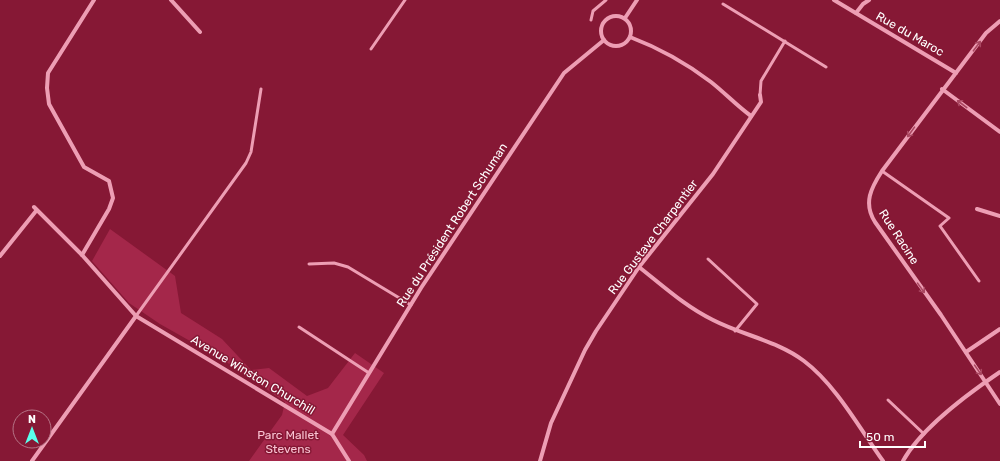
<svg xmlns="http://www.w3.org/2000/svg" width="1000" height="461" viewBox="0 0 1000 461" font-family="Rubik,sans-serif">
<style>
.green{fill:#a4274a}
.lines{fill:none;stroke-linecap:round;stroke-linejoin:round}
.lane{stroke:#ed9eb4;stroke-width:3}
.street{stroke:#ed9eb4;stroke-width:4}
.oneway{stroke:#aa4761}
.labels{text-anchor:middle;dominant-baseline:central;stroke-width:3;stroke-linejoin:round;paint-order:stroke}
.street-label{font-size:12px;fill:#fff;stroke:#861835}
.park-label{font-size:12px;fill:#fac4d3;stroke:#861835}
</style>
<rect width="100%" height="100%" fill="#861835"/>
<!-- green -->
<path class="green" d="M 110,229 L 175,276 L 181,313 L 222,339 L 251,370 L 269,368 L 307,396 L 328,388 L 355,353 L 384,373 L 343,435 L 364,455 L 367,461 L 249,461 L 282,415 L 285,402 L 222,359 L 160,324 L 129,303 L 92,261 Z"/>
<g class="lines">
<!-- lane -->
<g class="lane">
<path d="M 723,4 L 826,67"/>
<path d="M 591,20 L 593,11 L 606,0"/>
<path d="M 371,49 L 405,0"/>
<path d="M 760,95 L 761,81 L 785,41"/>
<path d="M 882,171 L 949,218 L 940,226 L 979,281"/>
<path d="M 708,259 L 757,304 L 735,331"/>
<path d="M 309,264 L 334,263 L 348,267 L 411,305"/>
<path d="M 136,316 L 246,163 L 251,152 L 261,89"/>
<path d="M 299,327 L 369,373"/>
<path d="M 888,400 L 924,434"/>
</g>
<!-- street -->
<g class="street">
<path d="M 171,0 L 200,32"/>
<path d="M 834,0 L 956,73"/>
<path d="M 856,13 L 863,4 L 869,0"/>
<circle cx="616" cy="31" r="15"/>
<path d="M 625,18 L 637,0"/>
<path d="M 1000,21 L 986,33 L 882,171 C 871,188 863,203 875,222 L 941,315 L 1000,404"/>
<path d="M 630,37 C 659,48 686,63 711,82 C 725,93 737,106 751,116"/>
<path d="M 942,89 L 1000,132"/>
<path d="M 34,207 L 82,255 L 136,316 L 332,434 L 349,461"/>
<path d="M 977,209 L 1000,216"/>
<path d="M 82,255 L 109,209 L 113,198 L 109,181 L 84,167 L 49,104 L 47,88 L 48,73 L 94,0"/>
<path d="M 0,256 L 36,211"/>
<path d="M 639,267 C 663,286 686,307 713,320 C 742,335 778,341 804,361 C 836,385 860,429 883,461"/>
<path d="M 966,352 L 1000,329"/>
<path d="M 332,434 L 421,288 L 564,73 L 604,40"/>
<path d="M 32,461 L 136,316"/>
<path d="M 540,461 L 551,423 L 585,350 L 596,331 L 639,267 L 713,174 L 761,102 L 760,95"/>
<path d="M 903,461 C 921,428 969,393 1000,372"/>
</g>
</g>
<!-- one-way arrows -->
<defs><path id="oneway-shaft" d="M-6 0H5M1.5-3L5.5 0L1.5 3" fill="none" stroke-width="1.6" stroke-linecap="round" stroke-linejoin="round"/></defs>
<g class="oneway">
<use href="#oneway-shaft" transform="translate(977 46) rotate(-53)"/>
<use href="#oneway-shaft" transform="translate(962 104) rotate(-143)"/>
<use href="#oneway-shaft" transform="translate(911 132) rotate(126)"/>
<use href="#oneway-shaft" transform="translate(921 288) rotate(54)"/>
<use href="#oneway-shaft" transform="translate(978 370) rotate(55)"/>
</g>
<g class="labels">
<!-- street labels -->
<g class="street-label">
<text transform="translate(910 34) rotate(30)">Rue du Maroc</text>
<text transform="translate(452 225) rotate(-57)">Rue du Président Robert Schuman</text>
<text transform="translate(653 237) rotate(-53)">Rue Gustave Charpentier</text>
<text transform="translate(899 237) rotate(57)">Rue Racine</text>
<text transform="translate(253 375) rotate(31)">Avenue Winston Churchill</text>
</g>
<!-- park labels -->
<g class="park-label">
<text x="288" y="435">Parc Mallet<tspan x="288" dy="14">Stevens</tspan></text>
</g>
</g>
<!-- north arrow -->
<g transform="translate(32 429)"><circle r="19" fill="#861835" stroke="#b67486"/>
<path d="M0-3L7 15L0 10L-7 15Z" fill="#5affeb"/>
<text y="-6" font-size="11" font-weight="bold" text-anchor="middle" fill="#ffffff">N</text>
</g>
<!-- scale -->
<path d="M860 441v6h65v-6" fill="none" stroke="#ffffff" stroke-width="2"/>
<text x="866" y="441" font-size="12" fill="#ffffff" stroke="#861835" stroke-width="3" paint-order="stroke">50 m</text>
</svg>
